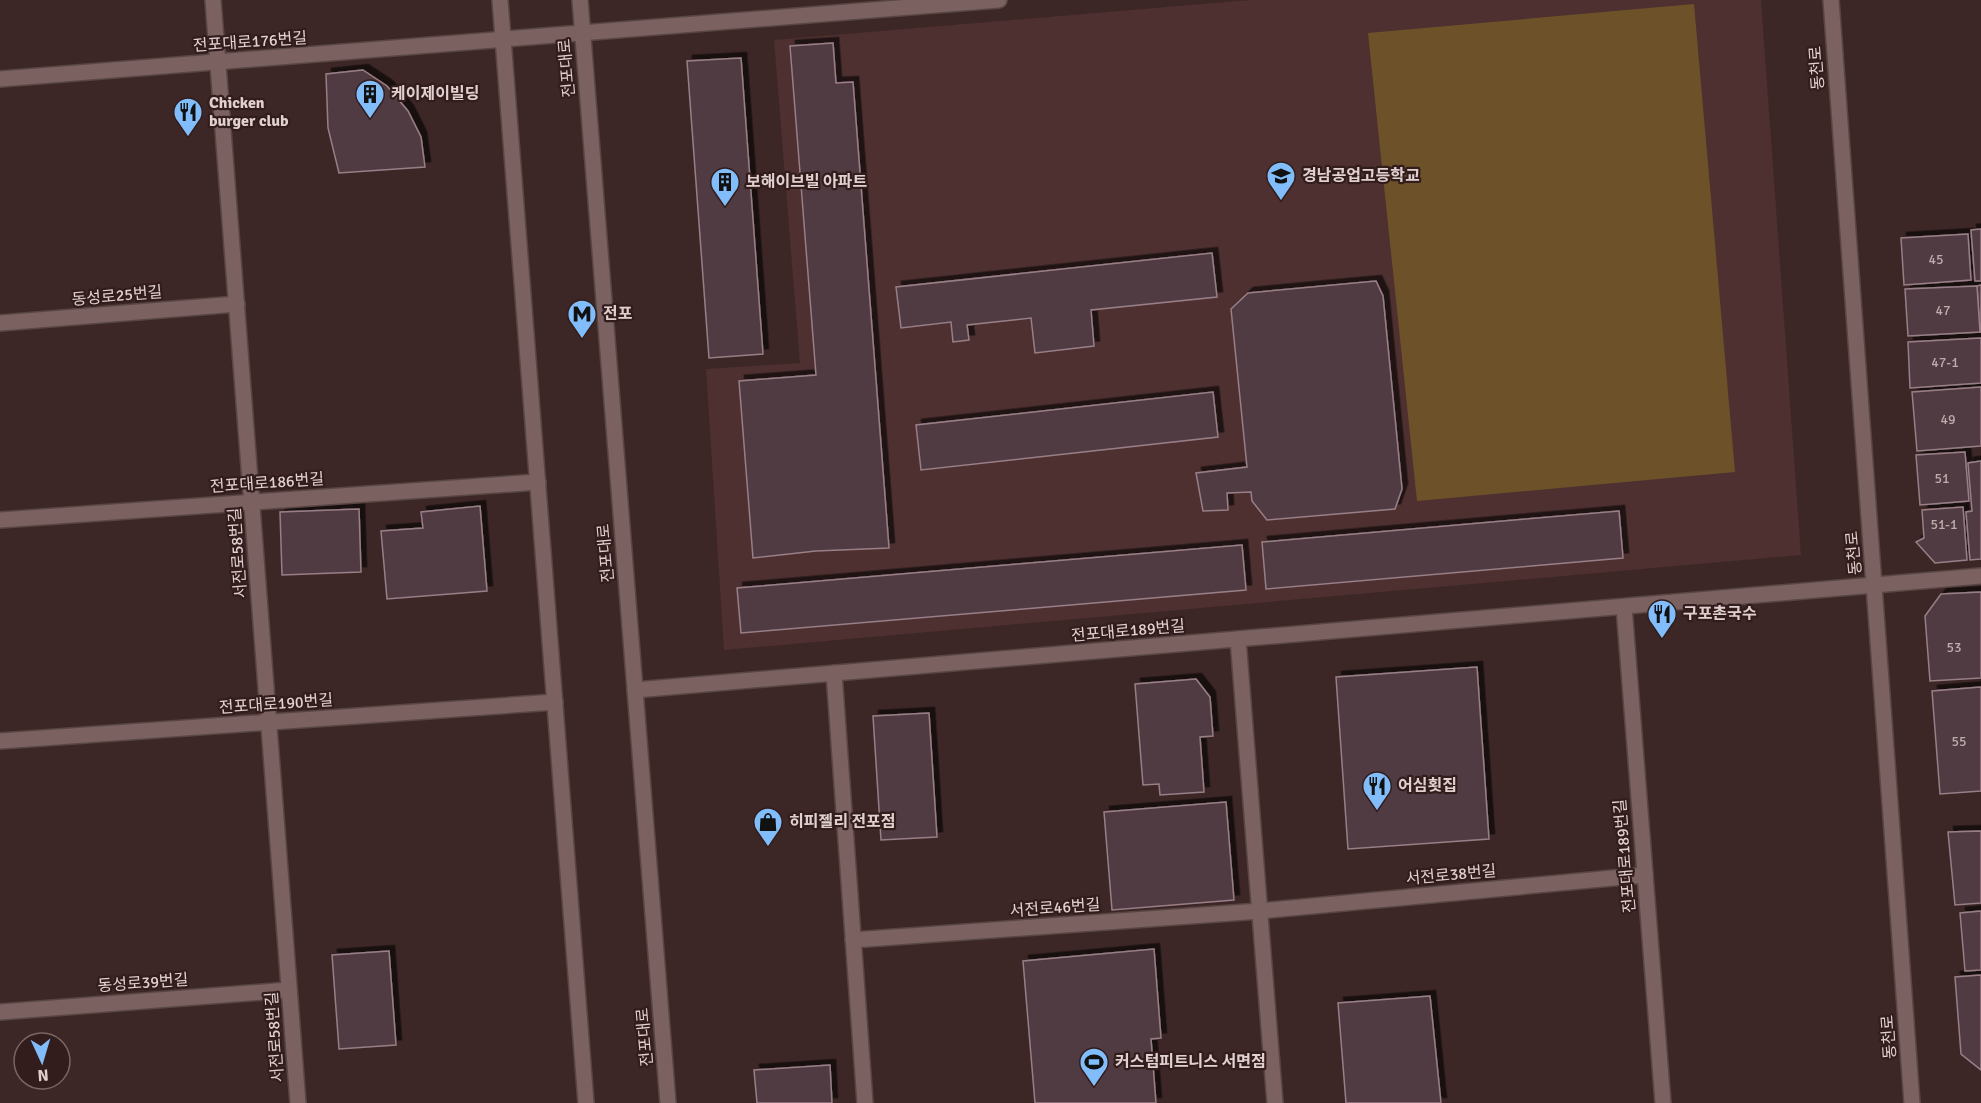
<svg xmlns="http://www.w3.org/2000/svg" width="1981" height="1103" viewBox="0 0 1981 1103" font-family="Signika,'Noto Sans KR',sans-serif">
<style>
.built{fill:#4d302f}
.green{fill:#6d5229}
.building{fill:#513b43;stroke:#987f87;stroke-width:1.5;filter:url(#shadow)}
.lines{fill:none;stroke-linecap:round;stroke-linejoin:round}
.minor-casing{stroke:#584645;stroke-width:18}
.tertiary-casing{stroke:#584645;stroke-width:18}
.secondary-casing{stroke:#584645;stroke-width:18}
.minor{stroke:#7b6160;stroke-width:15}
.tertiary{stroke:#7b6160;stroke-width:15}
.secondary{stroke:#7b6160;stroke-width:15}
.labels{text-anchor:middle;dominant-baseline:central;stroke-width:4.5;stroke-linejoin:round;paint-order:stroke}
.number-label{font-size:14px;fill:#bcacad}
.street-label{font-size:16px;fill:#e0d1d0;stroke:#331d1c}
.poi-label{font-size:16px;font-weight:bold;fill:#e0d1d0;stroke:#331d1c;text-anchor:start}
</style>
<defs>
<filter id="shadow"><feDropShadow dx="5.5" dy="-5.5" stdDeviation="0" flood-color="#0009"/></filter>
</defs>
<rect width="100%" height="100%" fill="#3d2726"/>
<!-- built -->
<path class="built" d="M 1250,0 L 1761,0 L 1801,555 L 724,650 L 706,369 L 800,363 L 774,40 Z"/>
<!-- green -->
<path class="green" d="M 1694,4 L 1735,472 L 1417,501 L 1368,33 Z"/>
<!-- building -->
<g class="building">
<path d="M 833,43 L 836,83 L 853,82 L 889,548 L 816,551 L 753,558 L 739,381 L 816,375 L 790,46 Z"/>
<path d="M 741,58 L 763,354 L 709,358 L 687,61 Z"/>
<path d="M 363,70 L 387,86 L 408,111 L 421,137 L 425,167 L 339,173 L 328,128 L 326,74 Z"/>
<path d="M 1981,229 L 1981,281 L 1975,281 L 1971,230 Z"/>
<path d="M 1968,234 L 1971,280 L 1904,285 L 1901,238 Z"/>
<path d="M 1212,253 L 1217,297 L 1091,310 L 1094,346 L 1035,353 L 1031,318 L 967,325 L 969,340 L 953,342 L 951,322 L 901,328 L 896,287 Z"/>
<path d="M 1376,281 L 1383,296 L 1402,489 L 1395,509 L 1267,520 L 1252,501 L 1251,492 L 1227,493 L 1228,510 L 1203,511 L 1196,473 L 1247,467 L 1231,309 L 1248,293 Z"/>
<path d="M 1981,285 L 1981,332 L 1980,332 L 1977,286 Z"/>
<path d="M 1977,286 L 1980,332 L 1908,336 L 1905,289 Z"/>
<path d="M 1981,338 L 1981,383 L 1910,388 L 1908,342 Z"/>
<path d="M 1981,387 L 1981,446 L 1917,451 L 1912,392 Z"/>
<path d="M 1213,392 L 1218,437 L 921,470 L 916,425 Z"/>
<path d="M 1965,452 L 1969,501 L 1920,505 L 1916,455 Z"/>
<path d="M 1981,461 L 1981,559 L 1970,560 L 1966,512 L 1972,511 L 1968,463 Z"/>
<path d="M 480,506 L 487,591 L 387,599 L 381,531 L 423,528 L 421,512 Z"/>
<path d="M 1963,507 L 1967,560 L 1935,563 L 1916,542 L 1924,538 L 1922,510 Z"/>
<path d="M 359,509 L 361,572 L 282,575 L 280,512 Z"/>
<path d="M 1619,511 L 1623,558 L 1266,589 L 1262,542 Z"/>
<path d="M 1242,545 L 1246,590 L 741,633 L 737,588 Z"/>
<path d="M 1981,592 L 1981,678 L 1930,681 L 1925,616 L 1941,594 Z"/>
<path d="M 1477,667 L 1489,839 L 1348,849 L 1336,677 Z"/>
<path d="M 1196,679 L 1210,697 L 1213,736 L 1200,737 L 1204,792 L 1160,795 L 1159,784 L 1143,785 L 1135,684 Z"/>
<path d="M 1981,687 L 1981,791 L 1940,794 L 1932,691 Z"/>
<path d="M 929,713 L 937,837 L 881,840 L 873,716 Z"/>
<path d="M 1226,802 L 1234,900 L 1112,910 L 1104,812 Z"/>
<path d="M 1981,831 L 1981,903 L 1955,905 L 1948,832 Z"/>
<path d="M 1981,911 L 1981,970 L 1965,971 L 1960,913 Z"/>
<path d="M 1154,949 L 1161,1038 L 1151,1039 L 1156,1103 L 1035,1103 L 1023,961 Z"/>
<path d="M 389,951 L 396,1045 L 339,1049 L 332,955 Z"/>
<path d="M 1981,975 L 1981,1070 L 1961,1054 L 1955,977 Z"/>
<path d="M 1430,996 L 1441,1103 L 1346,1103 L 1338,1003 Z"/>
<path d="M 830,1065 L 832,1103 L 757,1103 L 754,1070 Z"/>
</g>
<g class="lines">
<!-- minor casing -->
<g class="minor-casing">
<g id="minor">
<path d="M 213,0 L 298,1103"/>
<path d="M 0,323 L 237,304"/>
<path d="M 0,520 L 538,482"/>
<path d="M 1624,607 L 1663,1103"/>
<path d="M 1238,639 L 1275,1103"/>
<path d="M 834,673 L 865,1103"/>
<path d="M 635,690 L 1981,576"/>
<path d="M 0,741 L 555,702"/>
<path d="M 853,940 L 1260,911 L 1645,875"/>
<path d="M 0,1012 L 289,990"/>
</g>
</g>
<!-- tertiary casing -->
<g class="tertiary-casing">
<path id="tertiary" d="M 0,79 L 999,0"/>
</g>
<!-- secondary casing -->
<g class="secondary-casing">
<g id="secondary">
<path d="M 500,0 L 586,1103"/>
<path d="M 580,0 L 668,1103"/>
<path d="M 1831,0 L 1912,1103"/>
</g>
</g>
<!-- minor -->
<use href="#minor" class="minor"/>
<!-- tertiary -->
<use href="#tertiary" class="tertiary"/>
<!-- secondary -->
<use href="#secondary" class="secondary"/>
</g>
<!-- icons -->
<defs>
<g id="building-pin" transform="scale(1.5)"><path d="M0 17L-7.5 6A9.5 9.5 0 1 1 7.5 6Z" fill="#80bdfa" stroke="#331d1c"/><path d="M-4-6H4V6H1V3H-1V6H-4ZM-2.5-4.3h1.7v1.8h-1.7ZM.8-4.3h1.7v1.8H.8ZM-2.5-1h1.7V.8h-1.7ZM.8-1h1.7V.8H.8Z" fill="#111"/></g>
<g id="restaurant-pin" transform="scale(1.5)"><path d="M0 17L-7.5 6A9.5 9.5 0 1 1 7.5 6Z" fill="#80bdfa" stroke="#331d1c"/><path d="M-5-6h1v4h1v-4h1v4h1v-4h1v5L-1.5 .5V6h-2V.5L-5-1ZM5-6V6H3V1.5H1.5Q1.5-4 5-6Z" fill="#111"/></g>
<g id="school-pin" transform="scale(1.5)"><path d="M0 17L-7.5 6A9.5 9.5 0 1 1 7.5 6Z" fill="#80bdfa" stroke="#331d1c"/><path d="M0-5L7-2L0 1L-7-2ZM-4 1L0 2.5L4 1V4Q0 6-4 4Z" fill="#111"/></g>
<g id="metro-pin" transform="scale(1.5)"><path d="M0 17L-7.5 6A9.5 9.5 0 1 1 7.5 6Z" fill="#80bdfa" stroke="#331d1c"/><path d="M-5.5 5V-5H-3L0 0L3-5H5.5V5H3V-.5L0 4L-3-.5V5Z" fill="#111"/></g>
<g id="shop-pin" transform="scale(1.5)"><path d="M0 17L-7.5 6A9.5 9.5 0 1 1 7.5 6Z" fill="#80bdfa" stroke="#331d1c"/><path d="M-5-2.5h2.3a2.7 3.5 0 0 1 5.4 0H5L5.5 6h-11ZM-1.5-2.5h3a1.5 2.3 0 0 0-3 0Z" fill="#111"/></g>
<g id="stadium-pin" transform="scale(1.5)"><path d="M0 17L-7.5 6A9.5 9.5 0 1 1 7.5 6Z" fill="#80bdfa" stroke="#331d1c"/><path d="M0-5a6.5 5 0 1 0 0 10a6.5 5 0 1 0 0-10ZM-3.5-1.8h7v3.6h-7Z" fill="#111"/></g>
</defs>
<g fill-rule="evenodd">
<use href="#building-pin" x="370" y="94"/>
<use href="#restaurant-pin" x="188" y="112"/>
<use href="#school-pin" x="1281" y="176"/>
<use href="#building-pin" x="725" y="182"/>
<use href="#metro-pin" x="582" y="314"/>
<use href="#restaurant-pin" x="1662" y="614"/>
<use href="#restaurant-pin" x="1377" y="786"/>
<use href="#shop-pin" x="768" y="822"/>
<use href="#stadium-pin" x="1094" y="1062"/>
</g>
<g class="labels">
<!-- number labels -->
<g class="number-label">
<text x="1936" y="259">45</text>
<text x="1943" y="310">47</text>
<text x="1945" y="362">47-1</text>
<text x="1948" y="419">49</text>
<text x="1942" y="478">51</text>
<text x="1944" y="524">51-1</text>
<text x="1954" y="647">53</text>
<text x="1959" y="741">55</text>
</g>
<!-- street labels -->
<g class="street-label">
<text transform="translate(250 42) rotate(-4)">전포대로176번길</text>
<text transform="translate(567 68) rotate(-95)">전포대로</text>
<text transform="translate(1817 68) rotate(-94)">동천로</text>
<text transform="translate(117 296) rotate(-5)">동성로25번길</text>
<text transform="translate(267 483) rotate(-4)">전포대로186번길</text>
<text transform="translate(238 553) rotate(-94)">서전로58번길</text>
<text transform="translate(606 553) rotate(-95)">전포대로</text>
<text transform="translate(1854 553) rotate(-95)">동천로</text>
<text transform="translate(1128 631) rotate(-5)">전포대로189번길</text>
<text transform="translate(276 704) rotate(-4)">전포대로190번길</text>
<text transform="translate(1625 856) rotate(-95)">전포대로189번길</text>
<text transform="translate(1451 875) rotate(-5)">서전로38번길</text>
<text transform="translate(1055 908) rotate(-4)">서전로46번길</text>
<text transform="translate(143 983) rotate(-4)">동성로39번길</text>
<text transform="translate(275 1037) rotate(-94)">서전로58번길</text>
<text transform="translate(645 1037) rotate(-95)">전포대로</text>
<text transform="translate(1889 1037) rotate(-94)">동천로</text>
</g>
<!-- poi labels -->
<g class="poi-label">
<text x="391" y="94">케이제이빌딩</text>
<text x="209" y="103">Chicken<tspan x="209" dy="18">burger club</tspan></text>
<text x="1302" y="176">경남공업고등학교</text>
<text x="746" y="182">보해이브빌 아파트</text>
<text x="603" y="314">전포</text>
<text x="1683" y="614">구포촌국수</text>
<text x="1398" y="786">어심횟집</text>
<text x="789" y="822">히피젤리 전포점</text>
<text x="1115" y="1062">커스텀피트니스 서면점</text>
</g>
</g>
<!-- north arrow -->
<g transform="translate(42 1061) rotate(176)"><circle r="28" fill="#331d1c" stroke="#786564" stroke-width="1.5"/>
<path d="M0-4.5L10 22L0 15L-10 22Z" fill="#80bdfa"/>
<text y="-9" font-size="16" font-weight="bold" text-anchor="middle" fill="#e0d1d0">N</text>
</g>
</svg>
